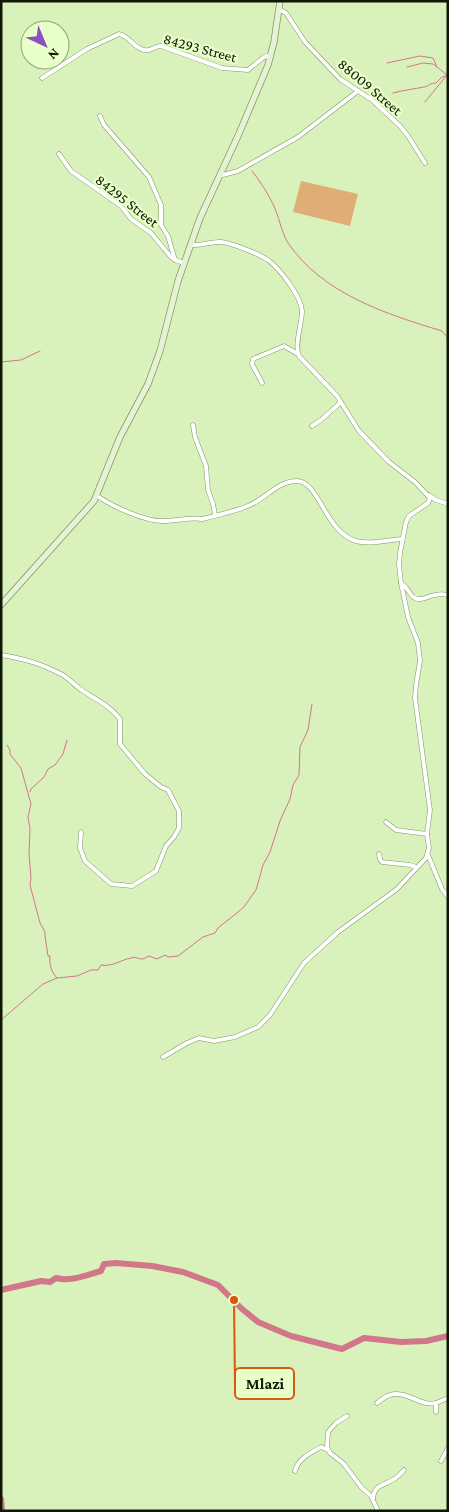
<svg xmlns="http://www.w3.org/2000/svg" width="449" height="1512" viewBox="0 0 449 1512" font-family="'Crimson Pro',serif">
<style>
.green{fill:#e1ad76}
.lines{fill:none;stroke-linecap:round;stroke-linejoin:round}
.stream{stroke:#d2778a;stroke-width:1}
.river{stroke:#d2778a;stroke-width:6}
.street-casing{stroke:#819663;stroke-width:5}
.secondary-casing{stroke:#819663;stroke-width:7}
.street{stroke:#fff;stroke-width:4}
.secondary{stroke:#e6f2d4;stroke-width:5.5}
.labels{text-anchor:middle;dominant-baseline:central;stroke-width:4.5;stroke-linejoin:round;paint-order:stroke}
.street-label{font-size:15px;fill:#101805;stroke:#e7ffc8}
.leader{fill:none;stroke:#dd560c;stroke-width:2}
.callout-dot{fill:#dd560c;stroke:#e7ffc8;stroke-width:2}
.callout{fill:#e7ffc8;stroke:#dd560c;stroke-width:2}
.callout-label{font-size:16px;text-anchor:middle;font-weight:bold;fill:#101805}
</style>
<rect width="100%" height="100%" fill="#d9f1bb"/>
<!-- green -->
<path class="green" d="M 301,181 L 358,194 L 350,226 L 293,212 Z"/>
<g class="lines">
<!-- stream -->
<g class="stream">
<path d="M 387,63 L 420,56 L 433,58 L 437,67"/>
<path d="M 407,67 L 423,63 L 433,64 L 447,75 L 425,102"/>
<path d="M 393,93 C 404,90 414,89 424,87 C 429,86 430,83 436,83 L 442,77 L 448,75"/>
<path d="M 252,171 C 260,181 267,192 273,204 C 279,216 281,231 288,243 C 323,294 386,314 442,331 L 448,338"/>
<path d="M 1,362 L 21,360 L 40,351"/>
<path d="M 30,792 L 31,789 L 44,777 L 48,769 L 55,765 L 63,754 L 67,740"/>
<path d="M 57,978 L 77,976 L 91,970 L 98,970 L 101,965 C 113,967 120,960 131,958 C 135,956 138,959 143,959 L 149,956 L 157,959 L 165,955 L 168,957 L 178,956 L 203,937 L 215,933 L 218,928 L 243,908 L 256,890 L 263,865 L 270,852 L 280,821 L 290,799 L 293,785 L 299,775 L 300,747 L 308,730 L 312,704"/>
<path d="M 1,1020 L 43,984 L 57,978 C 51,972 49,963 50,956 L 48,956 L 45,936 L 45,932 L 40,923 L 30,885 L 31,878 L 29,854 L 30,829 L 28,817 L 31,804 L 21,768 L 10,754 L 10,750 L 7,745"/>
</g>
<!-- river -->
<g class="river">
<path d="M 1,1290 L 41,1281 L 50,1282 L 56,1278 C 71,1282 86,1275 101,1271 L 104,1264 L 116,1263 L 152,1266 L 183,1272 L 218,1285 L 241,1308 L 258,1322 L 291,1336 L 342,1349 L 364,1338 L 401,1342 L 426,1341 L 448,1336"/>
<path d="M 1,1499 L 2,1511"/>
</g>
<!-- street casing -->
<g class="street-casing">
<g id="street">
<path d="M 279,9 L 286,13 L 305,42 L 340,79 L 372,100 L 400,126 L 408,136 L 425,163"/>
<path d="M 42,78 L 87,49 L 119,34 C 129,36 134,48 144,50 C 150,52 155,46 161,46 L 222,68 L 248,70 L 264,57 L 270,55"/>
<path d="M 100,116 L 104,125 L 149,177 L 161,205 L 161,225 L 168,236 L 175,260"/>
<path d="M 59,154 L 71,171 L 121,206 L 131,219 L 151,233 L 171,257 L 175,260 L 184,263"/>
<path d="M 219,176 L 238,171 L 298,137 L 358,91"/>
<path d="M 262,383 L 252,364 L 253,359 L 284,346 L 298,354"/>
<path d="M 193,425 L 195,437 L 206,466 L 208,490 L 213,504 L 215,515"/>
<path d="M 312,426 L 321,420 L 341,402"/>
<path d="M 96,495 C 111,506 146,522 164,521 C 175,521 192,517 202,519 C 215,516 239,510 250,505 C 266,498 278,481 297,481 C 319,481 325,532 356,541 C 370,545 388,540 402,539"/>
<path d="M 429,495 L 436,500 L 448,504"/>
<path d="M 401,583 C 407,587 408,591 412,596 C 419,603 427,596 435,595 C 439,594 444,594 448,595"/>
<path d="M 1,655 C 25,659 39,663 61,674 C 69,678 75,686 83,691 C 97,700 110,706 120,719 L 120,744 L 145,774 L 161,787 L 168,790 L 179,811 L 179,828 L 174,837 L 166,846 L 156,871 L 132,886 L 111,884 L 85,861 L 80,848 L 81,832"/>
<path d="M 386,822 L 396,830 L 427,834"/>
<path d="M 379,854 L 380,859 L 382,862 L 410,865 L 416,867"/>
<path d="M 428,855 L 442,889 L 448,897"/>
<path d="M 163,1057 L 187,1043 L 199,1038 L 214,1041 L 235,1037 L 258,1027 L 270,1015 L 304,963 L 338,932 L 397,889 L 426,858 L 429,848 L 427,834 L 430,810 L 415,698 L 416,685 L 420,661 L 418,643 L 408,617 L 401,583 L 399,565 L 400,553 L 406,522 L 409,516 L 428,503 L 430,498 L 415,482 L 389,462 L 359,431 L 337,396 L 299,356 C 294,345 302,324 302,311 C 301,296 280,269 268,260 C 259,254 232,243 221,242 C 211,241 202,246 191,245"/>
<path d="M 377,1403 C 381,1400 386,1396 390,1395 C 406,1390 421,1407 436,1403"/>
<path d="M 436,1412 L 436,1403 L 448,1398"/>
<path d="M 347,1416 L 336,1423 L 328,1432 L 327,1447 L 330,1453 L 343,1463 L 362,1488 L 371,1496 L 378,1511"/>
<path d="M 441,1461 L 448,1448"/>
<path d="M 295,1471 C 298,1459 310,1453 321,1447 L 328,1450"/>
<path d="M 373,1499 C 374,1484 384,1486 394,1479 C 398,1477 401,1473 404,1470"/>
</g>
</g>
<!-- secondary casing -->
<g class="secondary-casing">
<path id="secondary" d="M 1,605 L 94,501 L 120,437 L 148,384 L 160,351 L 178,281 L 200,218 L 238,136 L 268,65 L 274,42 L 280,1"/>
</g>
<!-- street -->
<use href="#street" class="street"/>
<!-- secondary -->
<use href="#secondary" class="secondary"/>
</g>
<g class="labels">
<!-- street labels -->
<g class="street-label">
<text transform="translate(200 48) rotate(15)">84293 Street</text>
<text transform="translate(370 87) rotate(40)">88009 Street</text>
<text transform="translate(127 201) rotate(38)">84295 Street</text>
</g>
</g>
<!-- callouts -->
<path class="leader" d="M234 1300L235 1384"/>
<circle class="callout-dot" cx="234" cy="1300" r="5"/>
<rect class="callout" x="235" y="1368" width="59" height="31" rx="5"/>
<g class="callout-label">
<text x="265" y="1389">Mlazi</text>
</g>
<!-- border -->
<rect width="449" height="1512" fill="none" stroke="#101805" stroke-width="5"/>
<!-- north arrow -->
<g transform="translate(45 45) rotate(136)"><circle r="24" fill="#e7ffc8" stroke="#91a37a"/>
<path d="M0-4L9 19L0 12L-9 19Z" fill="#8f4ec3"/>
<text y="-8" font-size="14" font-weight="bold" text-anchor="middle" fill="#101805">N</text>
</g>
</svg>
